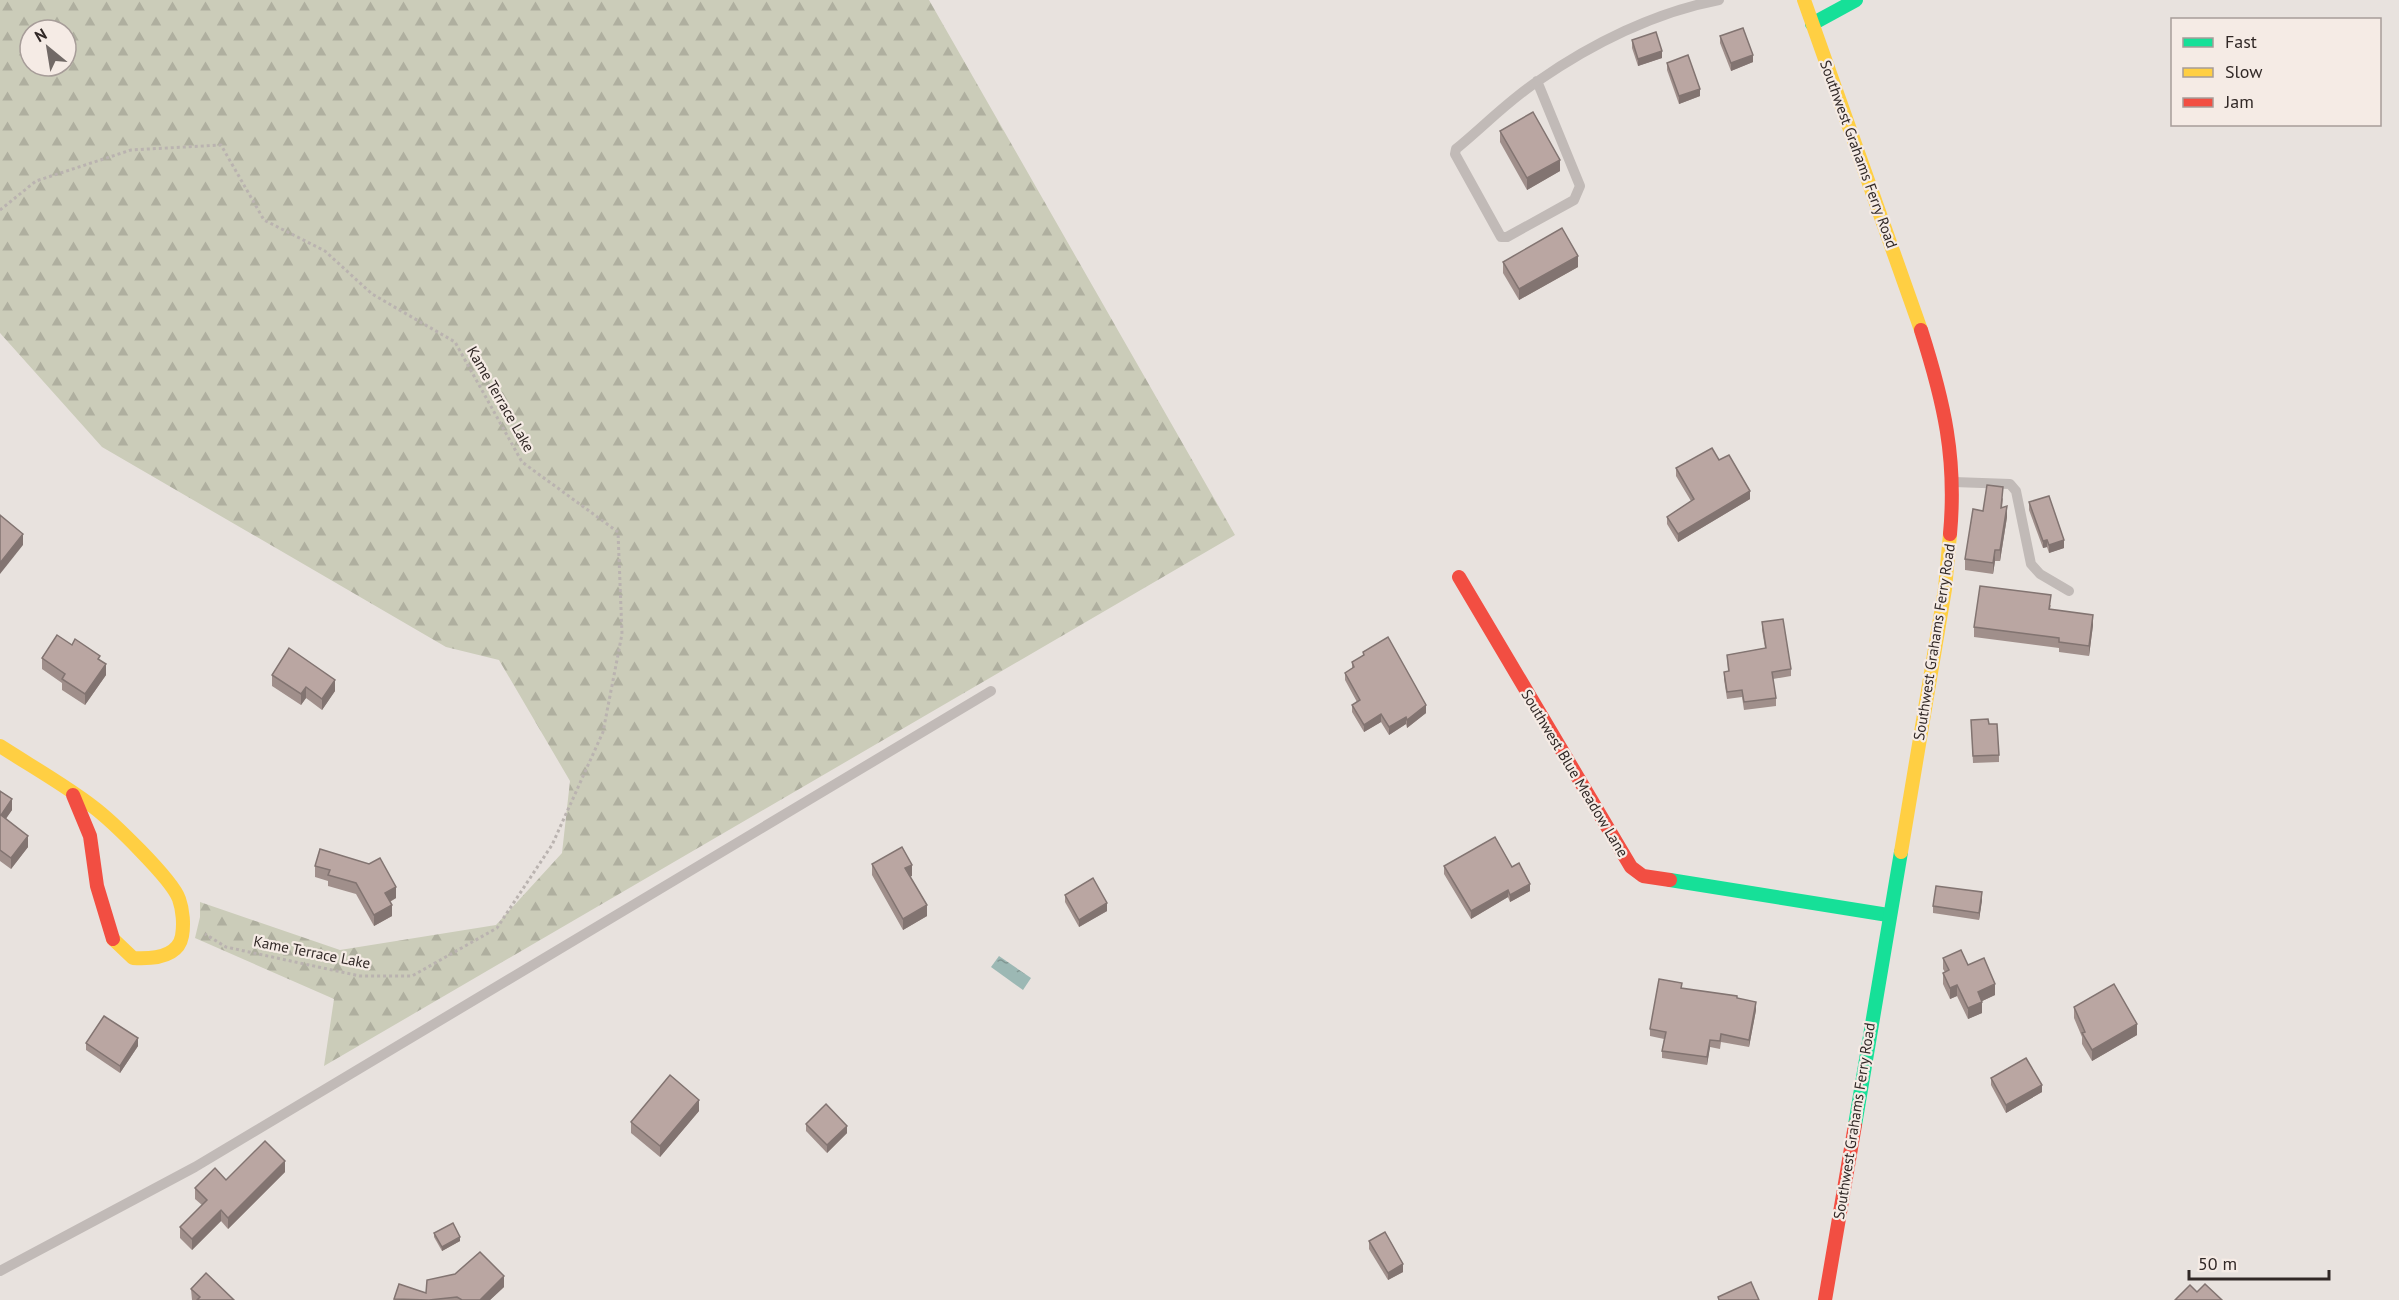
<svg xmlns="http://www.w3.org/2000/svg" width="2399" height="1300" viewBox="0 0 2399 1300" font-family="'PT Sans',sans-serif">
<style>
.forest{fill:url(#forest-firs);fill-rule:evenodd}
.water{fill:url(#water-ripples)}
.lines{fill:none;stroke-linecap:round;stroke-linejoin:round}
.path{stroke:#bab3b0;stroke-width:3;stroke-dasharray:3 3;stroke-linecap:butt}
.lane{stroke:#c1bab7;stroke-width:10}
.fast{stroke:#16e098;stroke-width:14}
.slow{stroke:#ffcf43;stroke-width:14}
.jam{stroke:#f24e42;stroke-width:14}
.wall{fill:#a08f8b}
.shaded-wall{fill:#827471}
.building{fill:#baa6a2;stroke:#827471;stroke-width:1.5}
.labels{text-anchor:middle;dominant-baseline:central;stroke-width:4.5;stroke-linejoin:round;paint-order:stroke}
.street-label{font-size:15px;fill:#312826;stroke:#f5ebe5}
</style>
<defs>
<pattern id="forest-firs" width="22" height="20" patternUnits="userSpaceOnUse" patternTransform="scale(1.5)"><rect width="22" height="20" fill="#cbccb9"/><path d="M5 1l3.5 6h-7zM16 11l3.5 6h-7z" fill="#afaf9f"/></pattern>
<pattern id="water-ripples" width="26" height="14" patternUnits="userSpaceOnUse" patternTransform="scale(1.5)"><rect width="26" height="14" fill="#9cb8b4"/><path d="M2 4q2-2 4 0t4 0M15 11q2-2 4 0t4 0" fill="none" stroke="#809692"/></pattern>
</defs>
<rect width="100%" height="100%" fill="#e8e2de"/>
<!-- forest -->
<path class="forest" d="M 0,0 L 929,0 L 1235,535 L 324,1066 L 334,999 L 195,938 L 200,917 L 200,902 L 340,950 L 496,925 L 562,853 L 570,781 L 499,660 L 446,647 L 102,447 L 0,333 ZM 30,30 L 66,30 L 66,66 L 30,66 Z"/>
<!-- water -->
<path class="water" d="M 999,956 L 1031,978 L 1023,990 L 991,967 Z"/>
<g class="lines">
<!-- path -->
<path class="path" d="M 0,210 L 36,181 L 131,150 L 221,145 L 264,220 L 325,251 L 372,294 L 455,342 L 522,462 L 618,532 L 622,634 L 603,732 L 552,845 L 497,928 L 412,976 L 360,976 L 226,947 L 205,934"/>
<!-- lane -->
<g class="lane">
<path d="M 1537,81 L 1580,186 L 1574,200 L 1507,237 L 1501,237 L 1455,154 L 1456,149 C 1483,127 1509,100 1538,81 C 1591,44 1655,12 1719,0"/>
<path d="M 1954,482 L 2010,484 L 2016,491 L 2031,564 L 2040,574 L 2069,591"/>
<path d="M 0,1271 L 195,1167 L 991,691"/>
</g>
<!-- fast -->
<g class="fast">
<path d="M 1812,24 L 1856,0"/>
<path d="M 1670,880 L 1888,915"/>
<path d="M 1855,1125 L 1901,852"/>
</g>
<!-- slow -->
<g class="slow">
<path d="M 1804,0 L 1921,330"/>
<path d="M 0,746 C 31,766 63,784 92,806 C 111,820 172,879 179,899 C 183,910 184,925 182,936 C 178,958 150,959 133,958 L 113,939"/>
<path d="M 1901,852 L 1945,589 L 1950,534"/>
</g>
<!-- jam -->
<g class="jam">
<path d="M 1921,330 C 1944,402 1957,458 1950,534"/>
<path d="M 1459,577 L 1631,867 L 1643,876 L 1670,880"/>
<path d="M 73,795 L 90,836 L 97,886 L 113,939"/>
<path d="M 1825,1300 L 1855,1125"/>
</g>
</g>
<!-- wall -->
<g class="wall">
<path d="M 1720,36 L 1753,62 L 1731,71 L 1720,43 Z"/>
<path d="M 1632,40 L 1662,58 L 1638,66 L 1632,48 Z"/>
<path d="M 1667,63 L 1700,96 L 1679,104 L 1667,70 Z"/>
<path d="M 1500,131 L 1560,171 L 1527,190 L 1500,142 Z"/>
<path d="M 1503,262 L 1578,267 L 1519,300 L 1503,273 Z"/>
<path d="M 1719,460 L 1750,499 L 1678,542 L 1667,524 L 1667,517 L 1691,501 L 1676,476 L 1676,468 Z"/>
<path d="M 2003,498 L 2002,508 L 2007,517 L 2000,561 L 1995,561 L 1993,574 L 1965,570 L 1965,559 L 1983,511 Z"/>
<path d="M 2029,502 L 2064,548 L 2049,553 L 2047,547 L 2043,548 L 2029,510 Z"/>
<path d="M 2051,605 L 2050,609 L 2093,625 L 2089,656 L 2059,652 L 2059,648 L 1974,637 L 1974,627 Z"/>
<path d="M 1762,622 L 1791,669 L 1791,676 L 1773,679 L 1776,698 L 1776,706 L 1744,710 L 1742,697 L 1727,699 L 1724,679 L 1724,672 L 1728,671 L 1727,655 L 1765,648 L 1762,630 Z"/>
<path d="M 72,645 L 100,660 L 106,675 L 85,705 L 62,690 L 62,683 L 42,669 L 42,658 Z"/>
<path d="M 1363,652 L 1426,713 L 1407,728 L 1406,724 L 1389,735 L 1381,722 L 1364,732 L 1352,712 L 1352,705 L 1357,702 L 1345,680 L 1345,673 L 1352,668 L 1352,662 L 1363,656 Z"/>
<path d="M 272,675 L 335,691 L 322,710 L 306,698 L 301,705 L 272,686 Z"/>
<path d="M 1971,720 L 1989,724 L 1999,755 L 1999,762 L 1973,763 Z"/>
<path d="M 0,791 L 12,810 L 6,818 L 28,847 L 11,869 L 0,861 Z"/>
<path d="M 320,849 L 396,898 L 390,902 L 392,916 L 374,926 L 356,894 L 328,886 L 328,881 L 315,877 L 315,866 Z"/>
<path d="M 872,864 L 912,876 L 910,876 L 927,916 L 903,930 L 872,875 Z"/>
<path d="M 1444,866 L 1512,867 L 1530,891 L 1510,902 L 1508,897 L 1471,919 L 1444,874 Z"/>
<path d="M 1065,895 L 1107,911 L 1079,927 L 1065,902 Z"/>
<path d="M 1982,900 L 1979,920 L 1933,913 L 1933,906 Z"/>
<path d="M 1943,958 L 1968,965 L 1995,995 L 1982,1001 L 1982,1013 L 1968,1019 L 1957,996 L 1950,999 L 1943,984 L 1943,973 L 1945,972 L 1943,969 Z"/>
<path d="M 1682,988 L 1737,999 L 1756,1010 L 1749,1047 L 1721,1042 L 1720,1049 L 1710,1047 L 1707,1065 L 1662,1058 L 1662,1051 L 1664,1039 L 1650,1036 L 1650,1029 Z"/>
<path d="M 2074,1007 L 2137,1035 L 2092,1061 L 2082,1044 L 2082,1037 L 2074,1018 Z"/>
<path d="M 86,1043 L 138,1046 L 120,1073 L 86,1050 Z"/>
<path d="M 1991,1078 L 2042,1092 L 2006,1113 L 1991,1085 Z"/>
<path d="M 699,1111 L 660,1157 L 631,1133 L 631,1122 Z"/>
<path d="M 806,1124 L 847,1133 L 827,1153 L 806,1131 Z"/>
<path d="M 285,1172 L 228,1229 L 221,1221 L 192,1250 L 180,1238 L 180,1227 L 202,1205 L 195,1199 L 195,1188 L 226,1180 Z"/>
<path d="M 434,1233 L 460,1241 L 442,1251 L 434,1237 Z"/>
<path d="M 1369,1241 L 1403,1272 L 1388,1280 L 1369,1249 Z"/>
<path d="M 399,1284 L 426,1293 L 504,1287 L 490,1300 L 394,1300 Z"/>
<path d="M 191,1289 L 234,1300 L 192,1300 Z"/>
</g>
<!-- shaded-wall -->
<g class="shaded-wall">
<path d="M 1662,51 L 1662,58 L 1638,66 L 1638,59 Z"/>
<path d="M 1753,55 L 1753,62 L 1731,71 L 1731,63 Z"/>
<path d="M 1700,89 L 1700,96 L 1679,104 L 1679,96 Z"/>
<path d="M 1560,160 L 1560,171 L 1527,190 L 1527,178 Z"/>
<path d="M 1578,256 L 1578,267 L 1519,300 L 1519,289 Z"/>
<path d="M 1750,491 L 1750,499 L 1678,542 L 1678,534 Z"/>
<path d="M 2007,506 L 2007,517 L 2000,561 L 2000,550 Z"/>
<path d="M 23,534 L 23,545 L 0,574 L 0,563 Z"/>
<path d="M 2047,540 L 2047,547 L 2043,548 L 2043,541 Z"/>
<path d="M 2064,540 L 2064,548 L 2049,553 L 2049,545 Z"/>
<path d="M 1995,550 L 1995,561 L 1993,574 L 1993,563 Z"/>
<path d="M 2093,615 L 2093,625 L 2089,656 L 2089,646 Z"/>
<path d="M 106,664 L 106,675 L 85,705 L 85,694 Z"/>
<path d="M 335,680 L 335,691 L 322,710 L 322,699 Z"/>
<path d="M 306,687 L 306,698 L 301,705 L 301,694 Z"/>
<path d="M 1426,705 L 1426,713 L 1407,728 L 1407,720 Z"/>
<path d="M 1381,714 L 1381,722 L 1364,732 L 1364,725 Z"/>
<path d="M 1406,717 L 1406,724 L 1389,735 L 1389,727 Z"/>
<path d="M 12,799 L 12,810 L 1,826 L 1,815 Z"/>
<path d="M 28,836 L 28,847 L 11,869 L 11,858 Z"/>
<path d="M 912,865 L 912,876 L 905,879 L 905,868 Z"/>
<path d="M 1530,884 L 1530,891 L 1510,902 L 1510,895 Z"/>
<path d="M 396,887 L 396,898 L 385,904 L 385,893 Z"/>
<path d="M 1508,890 L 1508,897 L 1471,919 L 1471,911 Z"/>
<path d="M 1982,892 L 1982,900 L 1979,920 L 1979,913 Z"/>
<path d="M 1107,903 L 1107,911 L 1079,927 L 1079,920 Z"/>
<path d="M 392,905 L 392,916 L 374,926 L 374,915 Z"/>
<path d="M 927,905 L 927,916 L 903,930 L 903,919 Z"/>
<path d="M 1995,984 L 1995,995 L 1978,1003 L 1978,992 Z"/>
<path d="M 1957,985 L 1957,996 L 1950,999 L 1950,988 Z"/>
<path d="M 1756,1002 L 1756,1010 L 1749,1047 L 1749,1040 Z"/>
<path d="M 1982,1002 L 1982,1013 L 1968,1019 L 1968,1008 Z"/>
<path d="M 2137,1024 L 2137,1035 L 2092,1061 L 2092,1050 Z"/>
<path d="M 138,1038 L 138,1046 L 120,1073 L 120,1066 Z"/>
<path d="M 1710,1040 L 1710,1047 L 1707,1065 L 1707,1057 Z"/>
<path d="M 2042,1085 L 2042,1092 L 2006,1113 L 2006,1105 Z"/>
<path d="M 699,1100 L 699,1111 L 660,1157 L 660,1146 Z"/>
<path d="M 847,1126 L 847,1133 L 827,1153 L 827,1145 Z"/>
<path d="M 285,1161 L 285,1172 L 228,1229 L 228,1218 Z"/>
<path d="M 221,1210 L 221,1221 L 192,1250 L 192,1239 Z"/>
<path d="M 460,1237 L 460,1241 L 442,1251 L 442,1247 Z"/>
<path d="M 1403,1264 L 1403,1272 L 1388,1280 L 1388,1273 Z"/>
<path d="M 504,1276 L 504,1287 L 490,1300 L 480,1300 Z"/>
</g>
<!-- building -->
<g class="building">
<path d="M 1743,28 L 1753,55 L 1731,63 L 1720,36 Z"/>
<path d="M 1656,32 L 1662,51 L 1638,59 L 1632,40 Z"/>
<path d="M 1688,55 L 1700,89 L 1679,96 L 1667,63 Z"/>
<path d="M 1533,112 L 1560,160 L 1527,178 L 1500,131 Z"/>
<path d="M 1562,228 L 1578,256 L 1519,289 L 1503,262 Z"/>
<path d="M 1712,448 L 1719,460 L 1729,455 L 1750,491 L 1678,534 L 1667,517 L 1694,499 L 1676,468 Z"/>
<path d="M 1987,485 L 2003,487 L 2001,508 L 2007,506 L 2000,550 L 1995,550 L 1993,563 L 1965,559 L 1973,509 L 1983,511 Z"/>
<path d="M 2049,496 L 2064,540 L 2049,545 L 2047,540 L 2043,541 L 2029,502 Z"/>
<path d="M 0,515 L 23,534 L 0,563 Z"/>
<path d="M 1980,586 L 2051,595 L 2049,609 L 2093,615 L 2089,646 L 2059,642 L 2059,638 L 1974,627 Z"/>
<path d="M 1783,619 L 1791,669 L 1772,672 L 1776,698 L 1744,702 L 1742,690 L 1727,692 L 1724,672 L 1729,671 L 1727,655 L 1766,648 L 1762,622 Z"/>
<path d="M 57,635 L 72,645 L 75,639 L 100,656 L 98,659 L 106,664 L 85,694 L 62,679 L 65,674 L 42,658 Z"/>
<path d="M 1388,637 L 1426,705 L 1407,720 L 1406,717 L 1389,727 L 1381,714 L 1364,725 L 1352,705 L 1360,700 L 1345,673 L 1354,667 L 1352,662 L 1364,655 L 1363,652 Z"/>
<path d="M 289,648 L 335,680 L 322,699 L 306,687 L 301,694 L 272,675 Z"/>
<path d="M 1988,719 L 1989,724 L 1997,724 L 1999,755 L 1973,756 L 1971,720 Z"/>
<path d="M 0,791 L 12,799 L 1,815 L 28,836 L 11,858 L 0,850 Z"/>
<path d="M 1495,837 L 1512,867 L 1519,863 L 1530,884 L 1510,895 L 1508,890 L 1471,911 L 1444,866 Z"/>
<path d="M 902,847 L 912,865 L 905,868 L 927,905 L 903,919 L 872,864 Z"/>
<path d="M 320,849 L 369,864 L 380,858 L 396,887 L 385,893 L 392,905 L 374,915 L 356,883 L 328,875 L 330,870 L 315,866 Z"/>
<path d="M 1093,878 L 1107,903 L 1079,920 L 1065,895 Z"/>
<path d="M 1936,886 L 1982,892 L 1979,913 L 1933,906 Z"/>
<path d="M 1961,950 L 1968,965 L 1984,958 L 1995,984 L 1978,992 L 1982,1002 L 1968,1008 L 1957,985 L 1950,988 L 1943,973 L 1949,970 L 1943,958 Z"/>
<path d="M 1659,979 L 1682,983 L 1681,988 L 1737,996 L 1737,998 L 1756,1002 L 1749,1040 L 1721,1034 L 1720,1041 L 1710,1040 L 1707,1057 L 1662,1051 L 1666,1032 L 1650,1029 Z"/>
<path d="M 2114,984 L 2137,1024 L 2092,1050 L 2082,1033 L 2085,1032 L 2074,1007 Z"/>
<path d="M 104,1016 L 138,1038 L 120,1066 L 86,1043 Z"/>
<path d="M 2026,1058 L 2042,1085 L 2006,1105 L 1991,1078 Z"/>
<path d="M 670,1075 L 699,1100 L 660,1146 L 631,1122 Z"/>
<path d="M 826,1104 L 847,1126 L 827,1145 L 806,1124 Z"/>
<path d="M 265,1141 L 285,1161 L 228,1218 L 221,1210 L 192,1239 L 180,1227 L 207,1200 L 195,1188 L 215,1168 L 226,1180 Z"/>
<path d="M 453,1223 L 460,1237 L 442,1247 L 434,1233 Z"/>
<path d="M 1385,1232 L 1403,1264 L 1388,1273 L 1369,1241 Z"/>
<path d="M 480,1252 L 504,1276 L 480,1300 L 462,1300 L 457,1297 L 429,1300 L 394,1299 L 399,1284 L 426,1293 L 427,1280 L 455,1274 Z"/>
<path d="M 206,1273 L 234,1300 L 197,1300 L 200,1297 L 191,1289 Z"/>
<path d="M 1751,1282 L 1759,1300 L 1719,1300 L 1718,1297 Z"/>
<path d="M 2205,1284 L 2222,1300 L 2175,1300 L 2190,1285 L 2197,1292 Z"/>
</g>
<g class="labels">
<!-- street labels -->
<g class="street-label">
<text transform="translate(1859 154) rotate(70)">Southwest Grahams Ferry Road</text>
<text transform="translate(501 399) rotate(60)">Kame Terrace Lake</text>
<text transform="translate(1934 642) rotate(-81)">Southwest Grahams Ferry Road</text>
<text transform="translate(1575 773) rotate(59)">Southwest Blue Meadow Lane</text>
<text transform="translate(312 952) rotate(11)">Kame Terrace Lake</text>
<text transform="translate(1854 1121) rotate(-81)">Southwest Grahams Ferry Road</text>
</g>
</g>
<!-- legend -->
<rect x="2171" y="18" width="210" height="108" fill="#f5ebe5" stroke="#a79d99" stroke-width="1.5"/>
<rect x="2183" y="38" width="30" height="9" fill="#16e098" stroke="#a79d99" stroke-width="1.5"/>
<text x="2225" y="48" font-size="18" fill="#312826">Fast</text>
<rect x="2183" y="68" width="30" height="9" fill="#ffcf43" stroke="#a79d99" stroke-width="1.5"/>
<text x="2225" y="78" font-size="18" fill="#312826">Slow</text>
<rect x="2183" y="98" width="30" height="9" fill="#f24e42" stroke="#a79d99" stroke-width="1.5"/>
<text x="2225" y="108" font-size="18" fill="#312826">Jam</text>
<!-- north arrow -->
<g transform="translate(48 48) rotate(330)"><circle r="28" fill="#f5ebe5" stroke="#a79d99" stroke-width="1.5"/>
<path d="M0-4.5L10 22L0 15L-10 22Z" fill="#716966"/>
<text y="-9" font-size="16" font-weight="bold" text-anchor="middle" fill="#312826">N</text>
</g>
<!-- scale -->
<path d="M2189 1270v9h140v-9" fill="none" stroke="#312826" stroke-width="3"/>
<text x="2198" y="1270" font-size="18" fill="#312826" stroke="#f5ebe5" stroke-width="4.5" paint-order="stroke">50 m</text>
</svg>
